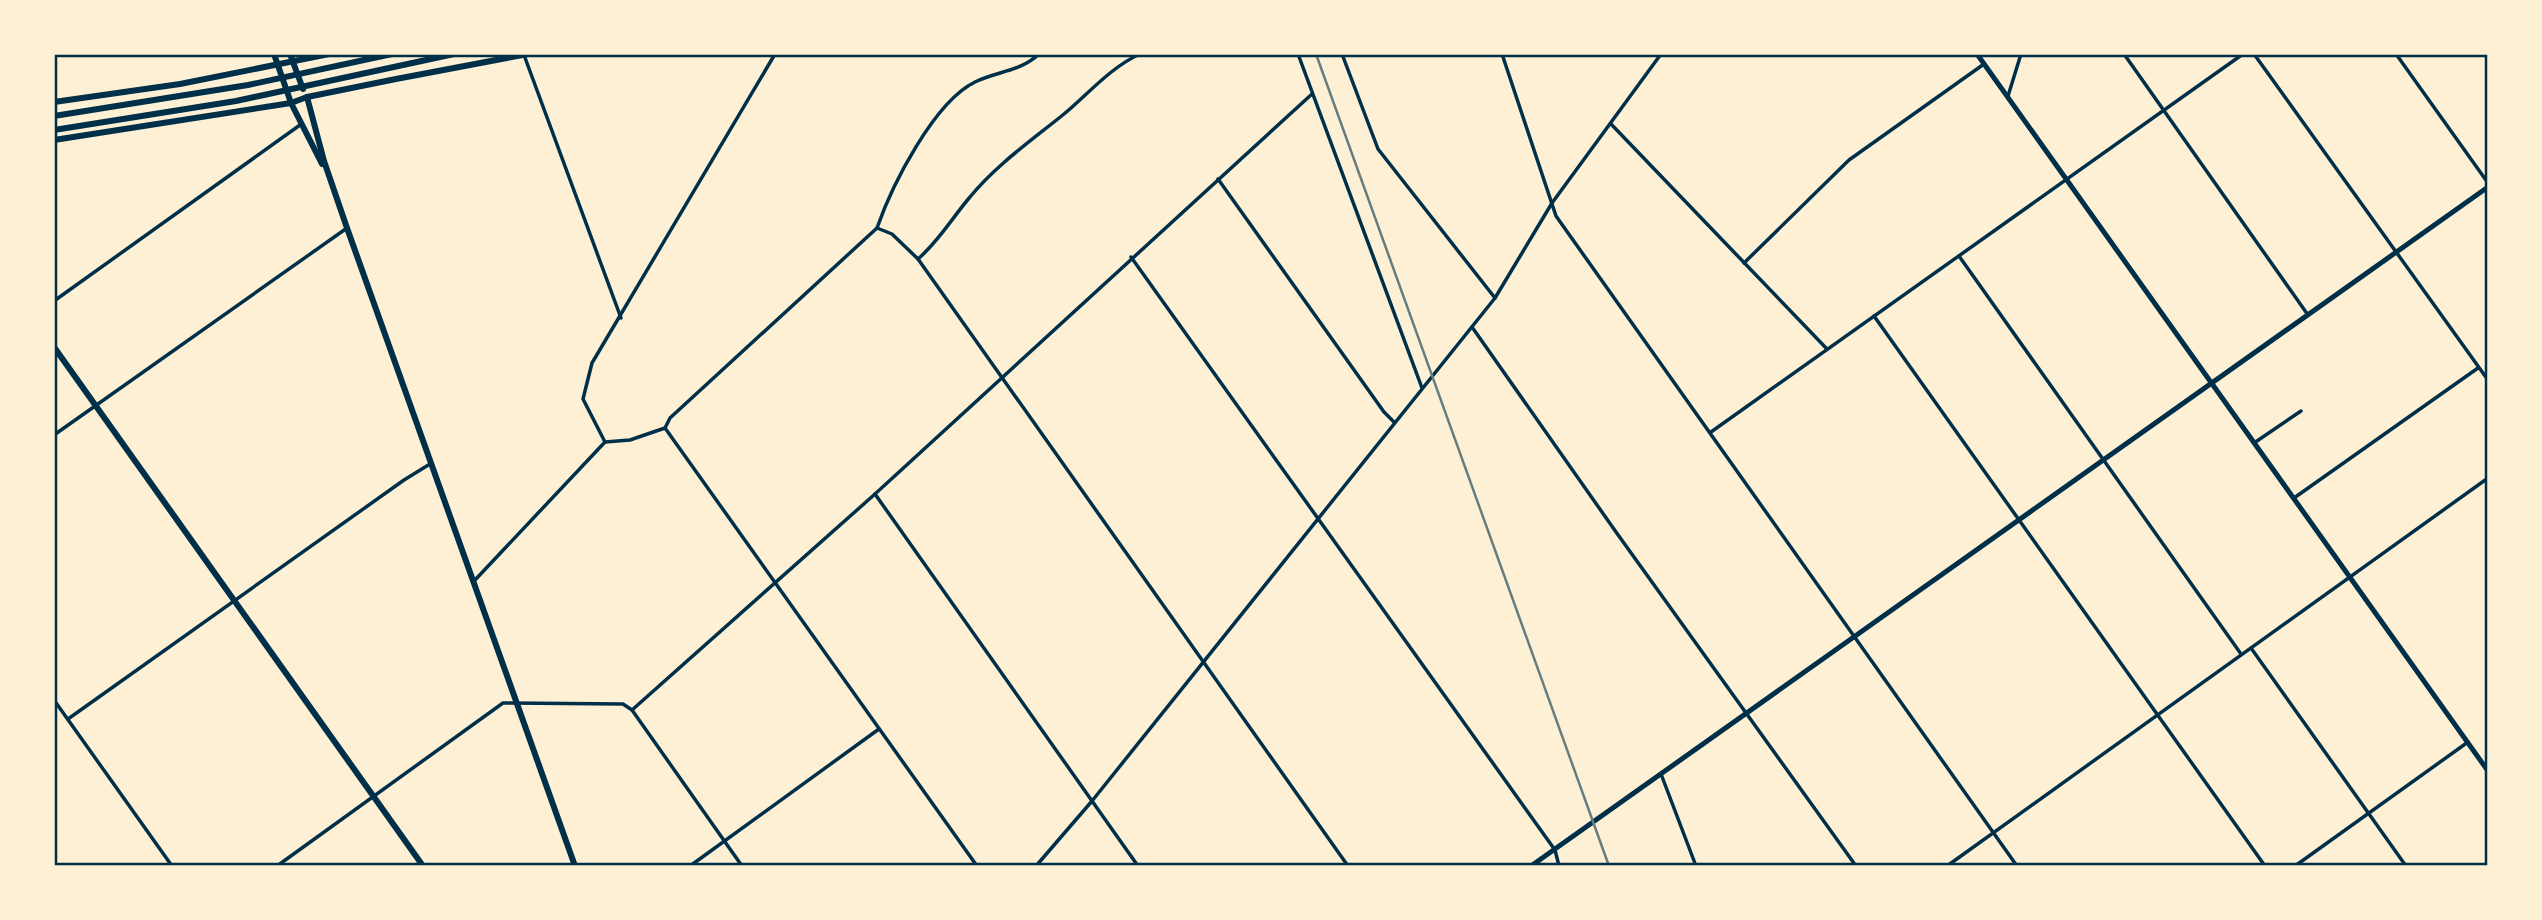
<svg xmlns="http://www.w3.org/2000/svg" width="2542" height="920" viewBox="0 0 2542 920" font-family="Raleway,sans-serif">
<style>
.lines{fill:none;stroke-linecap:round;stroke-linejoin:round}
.minor{stroke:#003049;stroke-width:3.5}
.tertiary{stroke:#003049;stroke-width:5}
.primary{stroke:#003049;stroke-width:6}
.trunk{stroke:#003049;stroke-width:6}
.rail{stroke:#657d81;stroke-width:2.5}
.neatline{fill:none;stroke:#003049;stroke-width:2.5}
</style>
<rect width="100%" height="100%" fill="#fdf0d5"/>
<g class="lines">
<!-- minor -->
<g class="minor">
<path d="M 1298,54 L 1422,388"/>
<path d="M 1342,54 L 1378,149 L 1495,298"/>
<path d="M 1502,54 L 1556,216 L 2017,866"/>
<path d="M 2124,54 L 2308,315"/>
<path d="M 2254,54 L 2488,380"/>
<path d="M 2396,54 L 2488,183"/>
<path d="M 524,55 L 621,318"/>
<path d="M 2008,96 L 2021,54"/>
<path d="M 1611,124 L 1827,349"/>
<path d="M 1218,179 L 1384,412 L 1394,422"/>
<path d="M 877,228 L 892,234 L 918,259 L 1348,866"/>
<path d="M 1959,256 L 2241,654"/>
<path d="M 1131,257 L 1555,850 L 1559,866"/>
<path d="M 918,259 C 939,241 952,218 970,197 C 996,165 1032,140 1064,114 C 1088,94 1111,67 1140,54"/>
<path d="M 1744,263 L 1849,160 L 1984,64"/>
<path d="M 54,301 L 300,125"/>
<path d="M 1874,316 L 2265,866"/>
<path d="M 1472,327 L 1616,532 L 1856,866"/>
<path d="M 665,428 L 977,866"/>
<path d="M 1711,432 L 2243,54"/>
<path d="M 54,435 L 347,228"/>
<path d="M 605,442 L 583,399 L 592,363 L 775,54"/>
<path d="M 2254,443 L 2301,411"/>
<path d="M 875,494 L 1138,866"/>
<path d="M 2294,498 L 2478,368"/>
<path d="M 475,580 L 605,442 L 630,440 L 665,428 L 670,418 L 877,228 C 892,185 934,102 975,82 C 997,71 1020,72 1039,54"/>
<path d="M 2251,648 L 2406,866"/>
<path d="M 54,700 L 172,866"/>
<path d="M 632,710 L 742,866"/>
<path d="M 68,719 L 404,480 L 430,464"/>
<path d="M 1661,774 L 1696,866"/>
<path d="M 277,866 L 503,703 L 623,704 L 632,710 L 875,494 L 1312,94"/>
<path d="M 690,866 L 879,729"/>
<path d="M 1036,866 L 1092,801 L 1495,298 L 1552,203 L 1661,54"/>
<path d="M 1947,866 L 2488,478"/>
<path d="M 2295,866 L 2468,742"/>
</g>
<!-- tertiary -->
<g class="tertiary">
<path d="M 1977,54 L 2488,771"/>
<path d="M 1531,866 L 2488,187"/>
</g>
<!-- primary -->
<g class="primary">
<path d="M 307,97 L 324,161 L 347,228 L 575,866"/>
<path d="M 291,103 L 322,164"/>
<path d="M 54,347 L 423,866"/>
</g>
<!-- trunk -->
<g class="trunk">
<path d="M 274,54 L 291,103"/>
<path d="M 290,54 L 303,89"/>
<path d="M 54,102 L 180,84 L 329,54"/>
<path d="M 54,116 L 248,85 L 392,54"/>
<path d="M 54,130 L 236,101 L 454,54"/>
<path d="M 54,140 L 291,103 L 307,97 L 396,79 L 528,54"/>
</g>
<!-- rail -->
<path class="rail" d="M 1316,54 L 1609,866"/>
</g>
<!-- border -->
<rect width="2542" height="920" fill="none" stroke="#fdf0d5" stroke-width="112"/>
<rect x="56" y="56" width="2430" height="808" class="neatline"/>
</svg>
